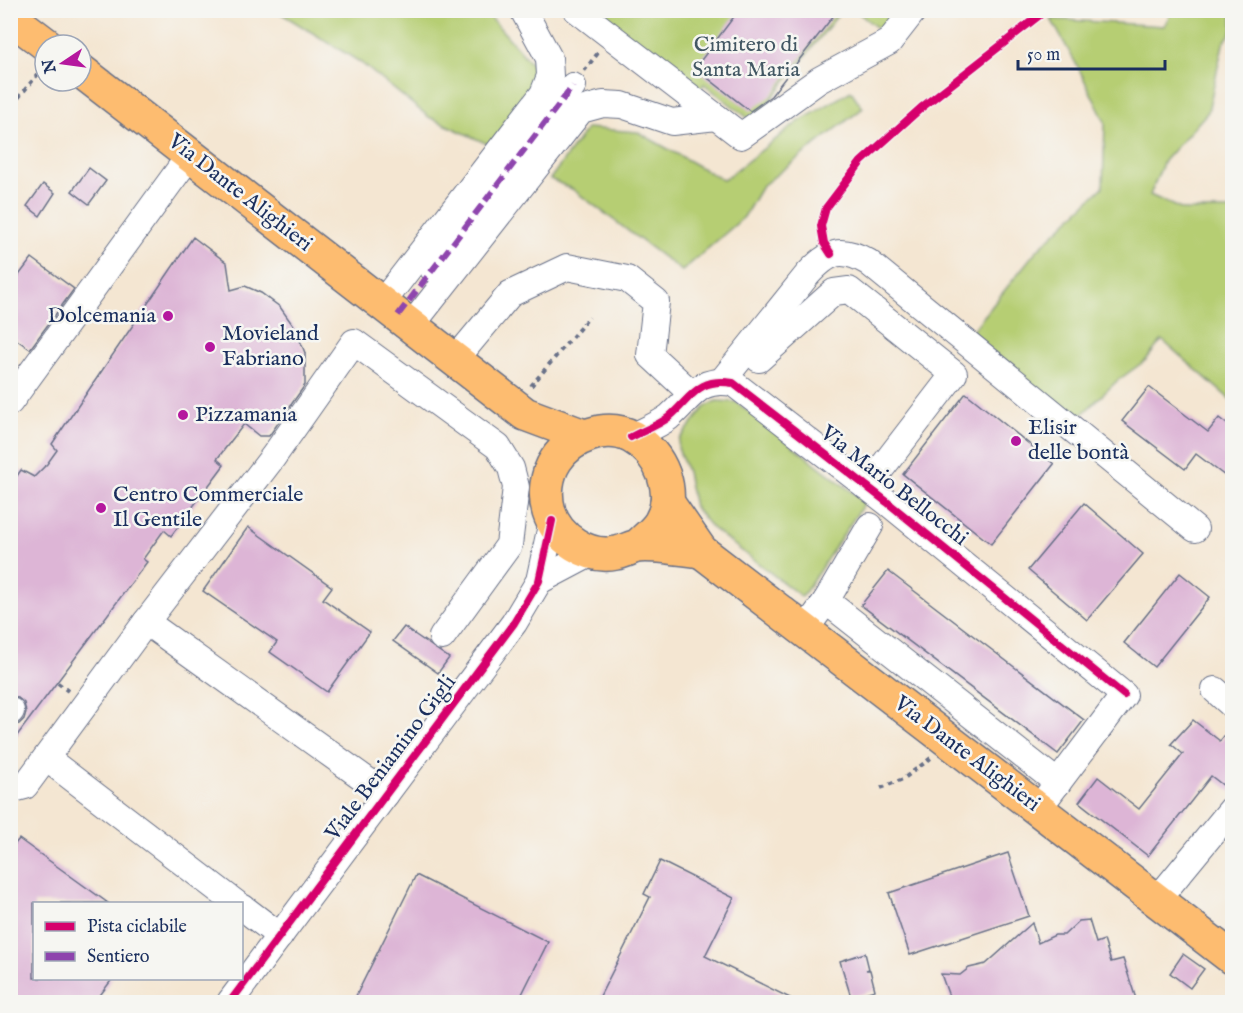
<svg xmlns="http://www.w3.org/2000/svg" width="1243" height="1013" viewBox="0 0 1243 1013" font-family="'IM FELL English',serif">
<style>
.green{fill:#b6ce73;stroke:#687e68;stroke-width:1.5}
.building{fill:#ddb5d6}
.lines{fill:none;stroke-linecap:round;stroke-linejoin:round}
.minor-casing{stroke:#676f87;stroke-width:28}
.major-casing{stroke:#676f87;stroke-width:36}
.path{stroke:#676f87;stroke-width:4;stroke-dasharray:4.5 4.5;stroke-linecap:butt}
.minor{stroke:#fff;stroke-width:26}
.major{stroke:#fdbc70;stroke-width:33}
.quiet{stroke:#8e44ad;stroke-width:6;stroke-dasharray:12 6;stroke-linecap:butt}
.cycleway-casing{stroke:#f6f6f2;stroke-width:11}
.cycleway{stroke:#d6006c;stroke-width:8}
.poi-dot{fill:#b5179e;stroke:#f6f6f2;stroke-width:2}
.labels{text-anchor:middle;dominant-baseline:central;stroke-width:5;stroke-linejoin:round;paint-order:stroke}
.park-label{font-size:22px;fill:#425763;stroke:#f6f6f2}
.street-label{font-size:22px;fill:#1b2f5e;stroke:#f6f6f2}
.poi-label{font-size:22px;fill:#1b2f5e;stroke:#f6f6f2;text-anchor:start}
</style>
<rect width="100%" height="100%" fill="#f6f6f2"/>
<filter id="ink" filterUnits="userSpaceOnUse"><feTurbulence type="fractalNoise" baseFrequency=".0167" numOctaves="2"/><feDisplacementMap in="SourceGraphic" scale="12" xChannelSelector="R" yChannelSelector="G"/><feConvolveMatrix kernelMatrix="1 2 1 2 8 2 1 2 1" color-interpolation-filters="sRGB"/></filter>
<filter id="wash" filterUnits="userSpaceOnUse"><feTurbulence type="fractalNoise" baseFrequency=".008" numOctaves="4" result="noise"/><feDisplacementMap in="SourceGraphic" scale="24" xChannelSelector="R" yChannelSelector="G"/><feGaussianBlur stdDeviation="1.35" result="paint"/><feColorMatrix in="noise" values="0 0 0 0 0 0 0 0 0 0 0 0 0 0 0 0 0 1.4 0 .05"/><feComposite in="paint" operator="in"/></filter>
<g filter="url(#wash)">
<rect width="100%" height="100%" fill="#f4e6d2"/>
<!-- green -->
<g class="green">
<path d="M 277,11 L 485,11 L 543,77 L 492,146 L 429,117 L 360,62 Z"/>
<path d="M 585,11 L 841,11 L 753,122 L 704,84 L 695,95 Z"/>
<path d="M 856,11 L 898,11 L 882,32 Z"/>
<path d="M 1172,11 L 1232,11 L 1232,31 L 1223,44 L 1208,112 L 1164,161 L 1150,195 L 1183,210 L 1232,210 L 1232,401 L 1162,340 L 1146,360 L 1117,381 L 1076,420 L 969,335 L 1036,251 L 1103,187 L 1105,122 L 1079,69 L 1051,19 L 1164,26 Z"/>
<path d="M 851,91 L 863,108 L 762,186 L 744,217 L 682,271 L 572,189 L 550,179 L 587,128 L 638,132 L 723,180 L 798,122 Z"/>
<path d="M 716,401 L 736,402 L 865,502 L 802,597 L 712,528 L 694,507 L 687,472 L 678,448 L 679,440 L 705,407 Z"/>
</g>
<g id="blocks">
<!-- building -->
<g class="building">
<path d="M 739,10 L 838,10 L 771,96 L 750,111 L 695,68 Z"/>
<path d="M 89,168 L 106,181 L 89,204 L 72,191 Z"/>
<path d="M 43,184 L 55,193 L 40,216 L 27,206 Z"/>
<path d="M 193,237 L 227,263 L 231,290 L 245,286 L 261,293 L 280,307 L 295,328 L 305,353 L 305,385 L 269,436 L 259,436 L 244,424 L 217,459 L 224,465 L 171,536 L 164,530 L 143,559 L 147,562 L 10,745 L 10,726 L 19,724 L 24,719 L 26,712 L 24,703 L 18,698 L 10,696 L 10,486 L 21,470 L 34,477 L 47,464 L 57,450 L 52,444 Z"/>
<path d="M 32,258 L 74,289 L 30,349 L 10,335 L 10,287 Z"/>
<path d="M 1149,387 L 1208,432 L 1219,418 L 1233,429 L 1233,482 L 1196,454 L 1185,469 L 1122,421 Z"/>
<path d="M 966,393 L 1054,464 L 991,544 L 903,474 Z"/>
<path d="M 1084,503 L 1143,554 L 1087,620 L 1028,570 Z"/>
<path d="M 248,527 L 332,587 L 323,599 L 370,632 L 327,692 L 270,652 L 277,642 L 203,591 Z"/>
<path d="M 888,571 L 1084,720 L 1058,754 L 861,605 Z"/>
<path d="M 1180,573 L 1210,597 L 1154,667 L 1124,643 Z"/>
<path d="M 404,627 L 449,658 L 438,673 L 393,641 Z"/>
<path d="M 1193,720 L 1220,741 L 1233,725 L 1233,793 L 1211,776 L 1148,856 L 1079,802 L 1098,777 L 1139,809 L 1183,754 L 1171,744 Z"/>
<path d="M 19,839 L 108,903 L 34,903 L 34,978 L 113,978 L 95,1002 L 10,1002 L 10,850 Z"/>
<path d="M 1008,853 L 1029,916 L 910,955 L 889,893 Z"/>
<path d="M 660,861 L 734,898 L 705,956 L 798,1002 L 597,1002 L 650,897 L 644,894 Z"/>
<path d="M 416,875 L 548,942 L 518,1002 L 353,1002 Z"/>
<path d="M 1089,920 L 1096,943 L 1104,940 L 1111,962 L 1123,959 L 1137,1002 L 951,1002 L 941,974 L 960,975 L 969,968 L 986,964 L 1032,923 L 1038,943 L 1055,935 L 1064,935 L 1079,921 Z"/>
<path d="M 865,953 L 869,969 L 866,970 L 870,970 L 875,990 L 851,997 L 840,961 Z"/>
<path d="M 1183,954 L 1204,969 L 1190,988 L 1170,973 Z"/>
</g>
</g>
</g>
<g filter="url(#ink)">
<use href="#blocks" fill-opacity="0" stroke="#676f87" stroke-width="1.5"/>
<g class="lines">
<!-- minor casing -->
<g class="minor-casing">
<g id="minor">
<path d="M 577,10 L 741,136 L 819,80 L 889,42 L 914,10"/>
<path d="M 433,269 L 573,86"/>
<path d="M 382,303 L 543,94 L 550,76 L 549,58 L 523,10"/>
<path d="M 411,326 L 581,110 L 603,104 L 622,105 L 672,122 L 716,117"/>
<path d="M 759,359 L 834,292 L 849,290 L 954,374 L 867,487"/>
<path d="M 455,360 L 510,294 L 567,267 L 627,279 L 656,302 L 650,355 L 691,393"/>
<path d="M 722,381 L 808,274 C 829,252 840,246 868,262 L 1195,529"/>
<path d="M 10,402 L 190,155"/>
<path d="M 631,437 C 643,431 659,425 669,417 C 692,397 698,377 733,383 L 887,502 L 1124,695 L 1038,809"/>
<path d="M 539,581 L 592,553"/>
<path d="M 826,601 L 870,526"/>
<path d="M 146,622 L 386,794"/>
<path d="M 805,630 L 826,601 L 1058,783"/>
<path d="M 1215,690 L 1232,705"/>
<path d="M 10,711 L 11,711"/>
<path d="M 46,758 L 237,904"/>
<path d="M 10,790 L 25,786 L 146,622 L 273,457 L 354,342 L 498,447 L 511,468 L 516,487 L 509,545 L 442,637"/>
<path d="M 1157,900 L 1232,809"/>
<path d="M 242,907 L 280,936"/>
<path d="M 230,1002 L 514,623 L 539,581 L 552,521"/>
</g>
</g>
<!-- major casing -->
<g class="major-casing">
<g id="major">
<path d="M 10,17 L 47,45"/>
<path d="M 81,71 L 525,414 L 584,436"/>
<path d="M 667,502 L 701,551 L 1232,958"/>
<path d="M 638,546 C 645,539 655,531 660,523 C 678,493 661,453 632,437 C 606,423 571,437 556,460 C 546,475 544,495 549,512 C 557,538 588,559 616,553 C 624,552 631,547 638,546 C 652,544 685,549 701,551"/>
</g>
</g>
<!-- path -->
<g class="path">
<path d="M 584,71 L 598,53"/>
<path d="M 10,102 L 19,97 L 43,68"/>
<path d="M 531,386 L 589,317"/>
<path d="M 58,683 L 68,691"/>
<path d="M 881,788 L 903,779 L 931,758"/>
</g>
<!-- minor -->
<use href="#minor" class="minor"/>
<!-- major -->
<use href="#major" class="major"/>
<!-- quiet -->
<path class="quiet" d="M 398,315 L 573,86"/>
<!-- cycleway casing -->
<g class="cycleway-casing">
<g id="cycleway">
<path d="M 831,254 L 824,243 L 821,226 L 826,208 L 861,162 L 921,108 L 1046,10"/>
<path d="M 631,437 C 643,431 659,425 669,417 C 692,397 698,377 733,383 L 887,502 L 1124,695"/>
<path d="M 230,1002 L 514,623 L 539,581 L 552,521"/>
</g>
</g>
<!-- cycleway -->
<use href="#cycleway" class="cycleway"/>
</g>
</g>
<!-- markers -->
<g class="poi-dot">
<circle cx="168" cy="316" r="6"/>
<circle cx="210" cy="347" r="6"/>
<circle cx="183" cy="415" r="6"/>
<circle cx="1016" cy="441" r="6"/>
<circle cx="101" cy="508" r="6"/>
</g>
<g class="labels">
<!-- park labels -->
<g class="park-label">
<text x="746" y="45">Cimitero di<tspan x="746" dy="25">Santa Maria</tspan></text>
</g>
<!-- street labels -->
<g class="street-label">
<text transform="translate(240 193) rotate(38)">Via Dante Alighieri</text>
<text transform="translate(894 486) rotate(38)">Via Mario Bellocchi</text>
<text transform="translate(967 754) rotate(37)">Via Dante Alighieri</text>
<text transform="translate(391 758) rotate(-53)">Viale Beniamino Gigli</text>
</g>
<!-- poi labels -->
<g class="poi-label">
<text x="156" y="316" text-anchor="end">Dolcemania</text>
<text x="222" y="334">Movieland<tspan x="222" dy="25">Fabriano</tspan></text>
<text x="195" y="415">Pizzamania</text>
<text x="1028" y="428">Elisir<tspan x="1028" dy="25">delle bontà</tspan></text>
<text x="113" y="495">Centro Commerciale<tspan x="113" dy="25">Il Gentile</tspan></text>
</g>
</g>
<!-- margin -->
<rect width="1243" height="1013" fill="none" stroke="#f6f6f2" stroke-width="36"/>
<!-- legend -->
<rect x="33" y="902" width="210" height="78" fill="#f6f6f2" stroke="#9ea6b7" stroke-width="1.5"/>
<rect x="45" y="922" width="30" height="9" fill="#d6006c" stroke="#9ea6b7" stroke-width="1.5"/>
<text x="87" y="932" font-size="18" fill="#1b2f5e">Pista ciclabile</text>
<rect x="45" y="952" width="30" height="9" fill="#8e44ad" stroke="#9ea6b7" stroke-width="1.5"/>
<text x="87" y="962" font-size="18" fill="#1b2f5e">Sentiero</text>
<!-- north arrow -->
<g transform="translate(63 63) rotate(257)"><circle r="28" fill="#f6f6f2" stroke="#9ea6b7" stroke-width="1.5"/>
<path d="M0-4.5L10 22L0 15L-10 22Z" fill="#b5179e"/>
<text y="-9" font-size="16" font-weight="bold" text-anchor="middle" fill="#1b2f5e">N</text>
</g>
<!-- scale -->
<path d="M1018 60v9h147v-9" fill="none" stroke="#1b2f5e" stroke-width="3"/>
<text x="1027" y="60" font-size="18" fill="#1b2f5e" stroke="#f6f6f2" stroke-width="4.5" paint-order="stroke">50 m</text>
</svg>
